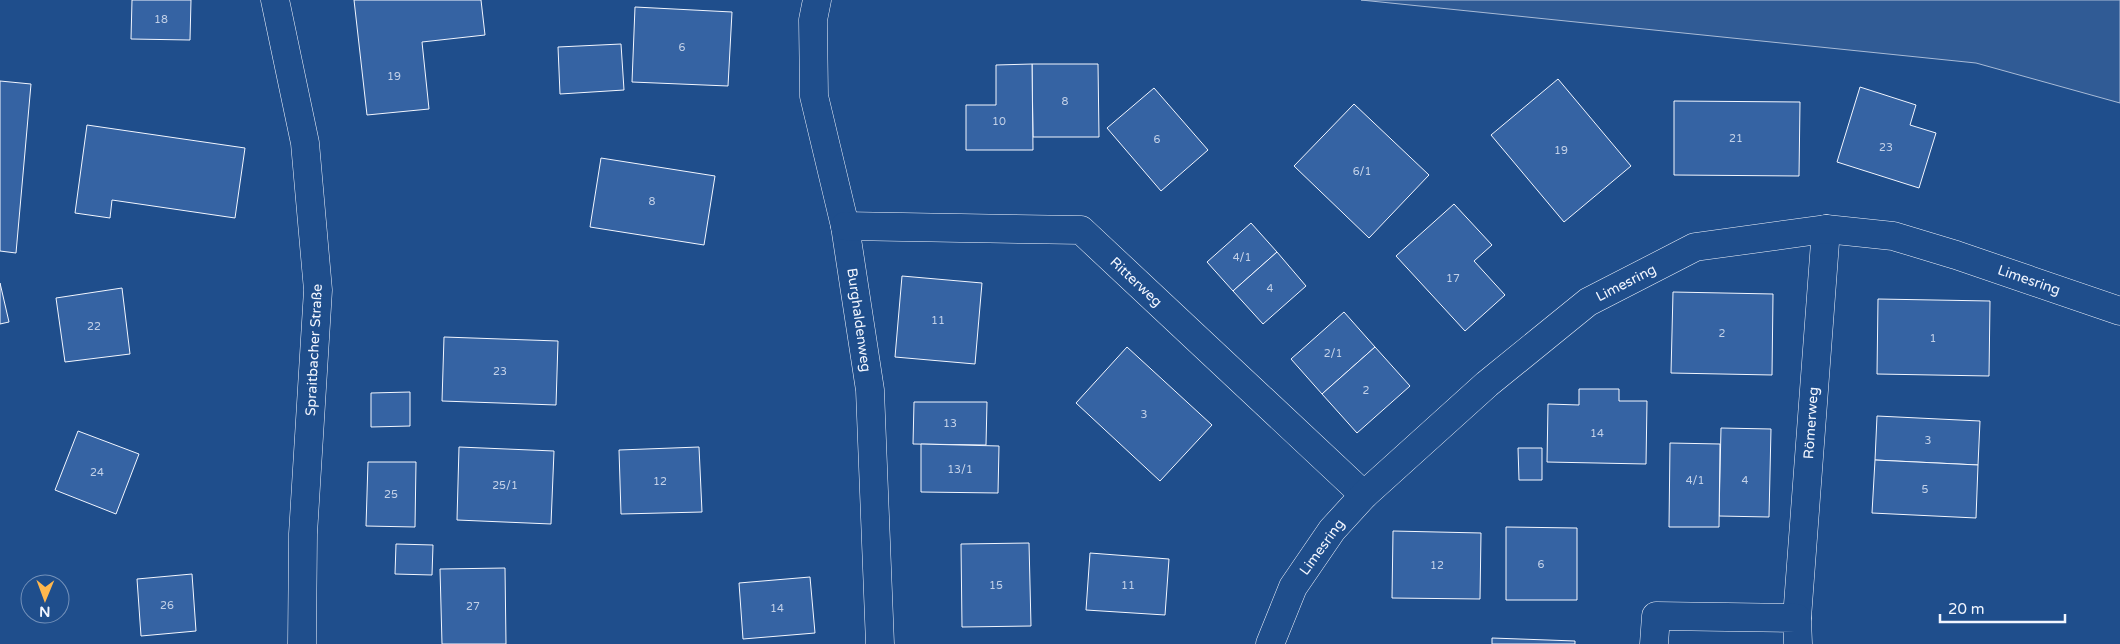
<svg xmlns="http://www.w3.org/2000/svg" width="2120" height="644" viewBox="0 0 2120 644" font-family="'Varela Round',sans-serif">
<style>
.green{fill:#305b95;stroke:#a8bbd7}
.building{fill:#3563a3;stroke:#f2f6ff}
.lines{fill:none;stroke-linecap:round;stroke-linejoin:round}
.street-casing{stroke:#f2f6ff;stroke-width:29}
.secondary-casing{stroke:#f2f6ff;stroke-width:29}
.street{stroke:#1f4e8c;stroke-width:28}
.secondary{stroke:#1f4e8c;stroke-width:28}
.labels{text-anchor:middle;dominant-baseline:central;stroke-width:4;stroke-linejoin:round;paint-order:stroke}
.number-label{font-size:11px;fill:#c3d1e8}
.street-label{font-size:14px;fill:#f2f6ff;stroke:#1f4e8c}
</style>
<rect width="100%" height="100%" fill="#1f4e8c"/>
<!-- green -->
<path class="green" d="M 1361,0 L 2120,0 L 2120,103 L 1976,63 Z"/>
<!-- building -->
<g class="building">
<path d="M 132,0 L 191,0 L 190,40 L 131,39 Z"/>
<path d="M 354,0 L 481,0 L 485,35 L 422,42 L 429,109 L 367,115 Z"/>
<path d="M 635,7 L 732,12 L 728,86 L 632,82 Z"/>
<path d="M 621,44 L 624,90 L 560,94 L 558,47 Z"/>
<path d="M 1032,64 L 1098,64 L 1099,137 L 1033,137 Z"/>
<path d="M 1032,64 L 1033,150 L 966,150 L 966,105 L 996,105 L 996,65 Z"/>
<path d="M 1558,79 L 1631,166 L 1564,222 L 1491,135 Z"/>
<path d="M 0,81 L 31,84 L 16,253 L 0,251 Z"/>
<path d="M 1860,87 L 1916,105 L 1910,125 L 1936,133 L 1919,188 L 1837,162 Z"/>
<path d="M 1154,88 L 1208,150 L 1161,191 L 1107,128 Z"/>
<path d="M 1674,101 L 1800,102 L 1799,176 L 1674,175 Z"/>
<path d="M 1354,104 L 1429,175 L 1369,238 L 1294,166 Z"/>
<path d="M 87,125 L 245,148 L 235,218 L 112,200 L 110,218 L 75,213 Z"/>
<path d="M 601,158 L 715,176 L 704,245 L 590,227 Z"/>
<path d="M 1454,204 L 1492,245 L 1474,261 L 1505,295 L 1465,331 L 1396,256 Z"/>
<path d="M 1251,223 L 1277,252 L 1233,291 L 1207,262 Z"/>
<path d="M 1277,252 L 1306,286 L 1263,324 L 1233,291 Z"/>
<path d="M 902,276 L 982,283 L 975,364 L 895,357 Z"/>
<path d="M 0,283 L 9,322 L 0,324 Z"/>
<path d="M 122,288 L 130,354 L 65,362 L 56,298 Z"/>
<path d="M 1673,292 L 1773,294 L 1772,375 L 1671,373 Z"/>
<path d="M 1878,299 L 1990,301 L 1989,376 L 1877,374 Z"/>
<path d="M 1344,312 L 1375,347 L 1322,394 L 1291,359 Z"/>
<path d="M 444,337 L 558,341 L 556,405 L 442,401 Z"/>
<path d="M 1127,347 L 1212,425 L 1160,481 L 1076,403 Z"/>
<path d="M 1375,347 L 1410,386 L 1357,433 L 1322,394 Z"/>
<path d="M 1579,389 L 1619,389 L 1619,401 L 1647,401 L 1646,464 L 1547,462 L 1548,404 L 1579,405 Z"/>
<path d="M 410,392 L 410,426 L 371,427 L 371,393 Z"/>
<path d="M 914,402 L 987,402 L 986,445 L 913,444 Z"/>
<path d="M 1877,416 L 1980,421 L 1978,465 L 1875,460 Z"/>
<path d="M 1721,428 L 1771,429 L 1769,517 L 1719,516 Z"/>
<path d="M 78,431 L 139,454 L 116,514 L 55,490 Z"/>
<path d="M 1670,443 L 1720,444 L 1719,527 L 1669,527 Z"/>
<path d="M 921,444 L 999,446 L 998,493 L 921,492 Z"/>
<path d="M 459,447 L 554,451 L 551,524 L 457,520 Z"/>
<path d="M 699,447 L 702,512 L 621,514 L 619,450 Z"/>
<path d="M 1518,448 L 1542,448 L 1542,480 L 1519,480 Z"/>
<path d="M 1875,460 L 1978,465 L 1976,518 L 1872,513 Z"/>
<path d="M 368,462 L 416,462 L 415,527 L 366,526 Z"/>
<path d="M 1506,527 L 1577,528 L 1577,600 L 1506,600 Z"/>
<path d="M 1393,531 L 1481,533 L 1480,599 L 1392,598 Z"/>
<path d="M 1029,543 L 1031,626 L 962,627 L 961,544 Z"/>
<path d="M 396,544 L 433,545 L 432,575 L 395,574 Z"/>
<path d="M 1090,553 L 1169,559 L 1165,615 L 1086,610 Z"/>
<path d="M 505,568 L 506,644 L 442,644 L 440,569 Z"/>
<path d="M 192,574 L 196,631 L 141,636 L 137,579 Z"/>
<path d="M 810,577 L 815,633 L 743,639 L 739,583 Z"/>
<path d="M 1492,638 L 1575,641 L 1575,644 L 1492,644 Z"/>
</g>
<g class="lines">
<!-- street casing -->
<g class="street-casing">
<g id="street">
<path d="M 817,0 L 813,20 L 814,96 L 845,226 L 870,390 L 880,644"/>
<path d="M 845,226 L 1081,230 L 1364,495"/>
<path d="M 1797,618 L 1826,229"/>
<path d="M 1270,644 L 1293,587 L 1332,530 L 1364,495 L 1487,384 L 1588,302 L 1695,247 L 1826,229 L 1893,236 L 1956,255 L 2120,311"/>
<path d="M 1654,644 L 1656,616 L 1797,618 L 1798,644"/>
</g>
</g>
<!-- secondary casing -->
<g class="secondary-casing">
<path id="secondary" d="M 275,0 L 305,143 L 318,290 L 303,534 L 302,644"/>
</g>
<!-- street -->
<use href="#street" class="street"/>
<!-- secondary -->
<use href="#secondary" class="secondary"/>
</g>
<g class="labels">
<!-- number labels -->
<g class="number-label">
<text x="161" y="19">18</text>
<text x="682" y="47">6</text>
<text x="394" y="76">19</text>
<text x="1065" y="101">8</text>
<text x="999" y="121">10</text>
<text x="1736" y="138">21</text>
<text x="1157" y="139">6</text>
<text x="1886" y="147">23</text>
<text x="1561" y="150">19</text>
<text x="1362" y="171">6/1</text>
<text x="652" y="201">8</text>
<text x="1242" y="257">4/1</text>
<text x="1453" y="278">17</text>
<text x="1270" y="288">4</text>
<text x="938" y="320">11</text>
<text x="94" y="326">22</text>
<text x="1722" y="333">2</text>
<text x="1933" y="338">1</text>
<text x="1333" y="353">2/1</text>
<text x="500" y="371">23</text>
<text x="1366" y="390">2</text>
<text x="1144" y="414">3</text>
<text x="950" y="423">13</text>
<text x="1597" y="433">14</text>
<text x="1928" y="440">3</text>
<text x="960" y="469">13/1</text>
<text x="97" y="472">24</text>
<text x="1695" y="480">4/1</text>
<text x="1745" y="480">4</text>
<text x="660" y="481">12</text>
<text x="505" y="485">25/1</text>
<text x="1925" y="489">5</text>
<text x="391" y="494">25</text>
<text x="1541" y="564">6</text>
<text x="1437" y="565">12</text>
<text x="996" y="585">15</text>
<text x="1128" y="585">11</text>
<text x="167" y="605">26</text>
<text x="473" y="606">27</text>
<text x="777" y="608">14</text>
</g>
<!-- street labels -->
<g class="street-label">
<text transform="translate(2029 280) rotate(19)">Limesring</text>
<text transform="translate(1136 282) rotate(43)">Ritterweg</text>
<text transform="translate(1626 283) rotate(-27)">Limesring</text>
<text transform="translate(859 320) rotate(82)">Burghaldenweg</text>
<text transform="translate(314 350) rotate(-87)">Spraitbacher Straße</text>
<text transform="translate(1811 423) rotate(-86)">Römerweg</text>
<text transform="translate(1322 547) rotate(-54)">Limesring</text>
</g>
</g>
<!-- north arrow -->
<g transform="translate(45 599) rotate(181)"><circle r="24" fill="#1f4e8c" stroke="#7391ba"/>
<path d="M0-4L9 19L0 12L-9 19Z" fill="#ffb74d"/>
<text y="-8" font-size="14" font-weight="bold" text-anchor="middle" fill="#f2f6ff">N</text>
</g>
<!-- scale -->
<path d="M1940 614v8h125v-8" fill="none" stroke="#f2f6ff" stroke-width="2.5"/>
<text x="1948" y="614" font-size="15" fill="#f2f6ff" stroke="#1f4e8c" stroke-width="4" paint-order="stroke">20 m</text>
</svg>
